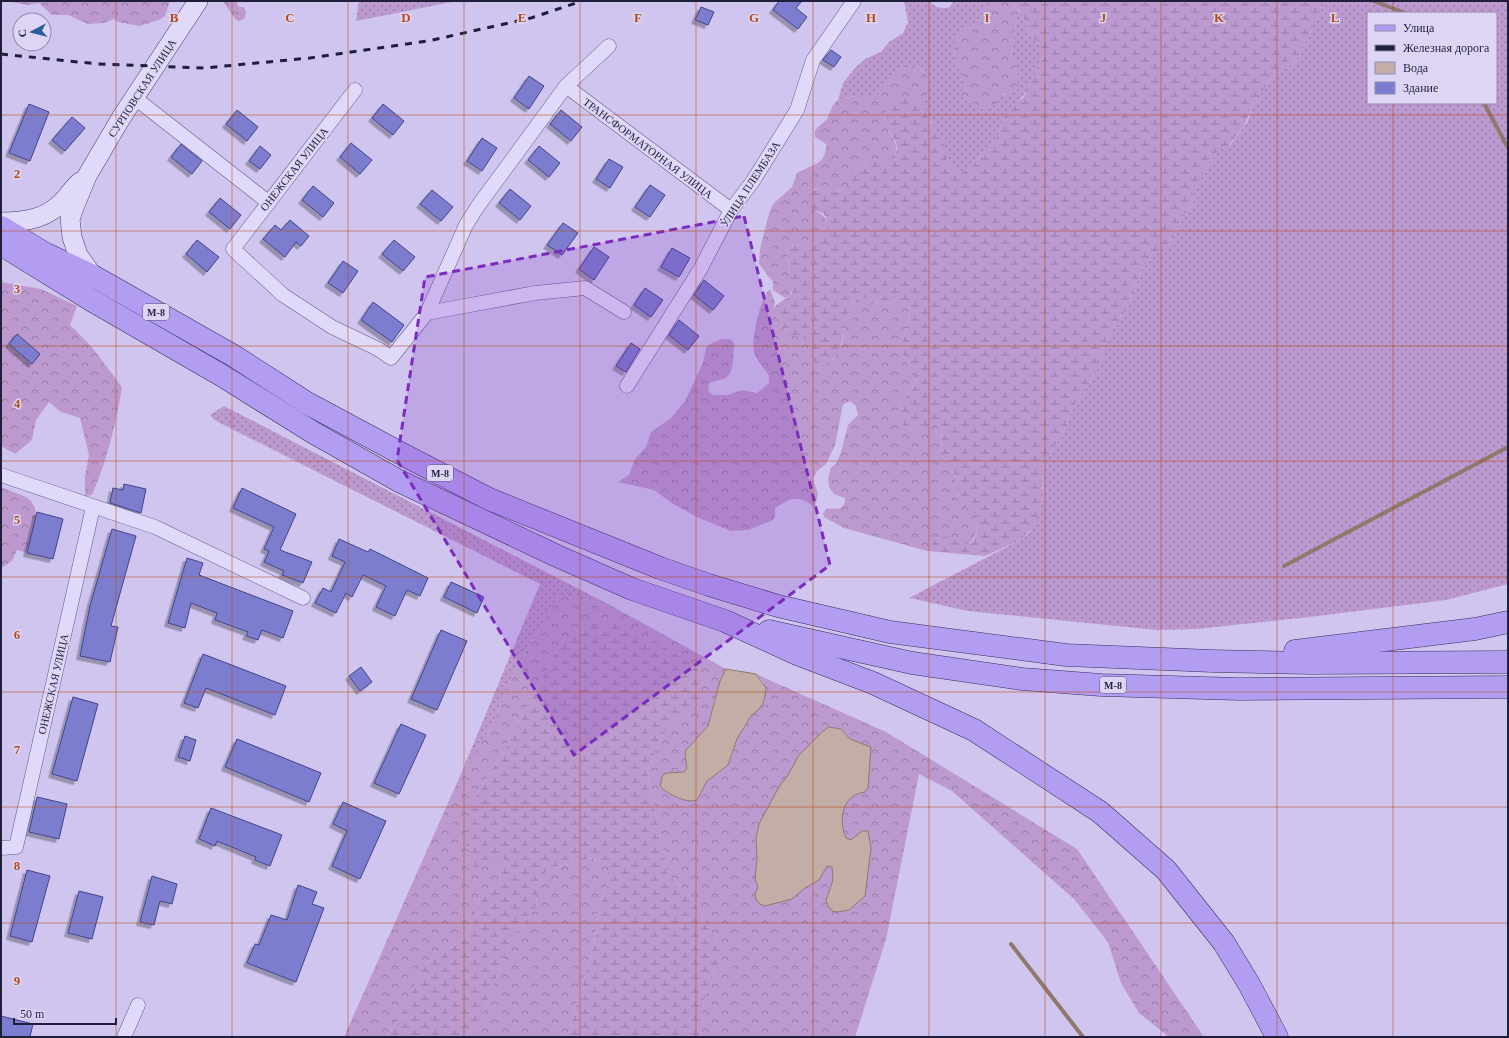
<svg xmlns="http://www.w3.org/2000/svg" width="1509" height="1038" viewBox="0 0 1509 1038" font-family="'Times New Roman',serif">
<style>
.grass{fill:url(#grass-dots);fill-rule:evenodd}
.forest{fill:url(#forest-crowns)}
.wetland{fill:url(#wetland-marsh)}
.water{fill:#c2aea7;stroke:#91786d}
.lines{fill:none;stroke-linecap:round;stroke-linejoin:round}
.stream{stroke:#91786d;stroke-width:4}
.building{fill:#7b7dce;stroke:#40448a;filter:url(#shadow)}
.minor-casing{stroke:#5f5b8b;stroke-width:15}
.secondary-casing{stroke:#413e6d;stroke-width:20}
.primary-casing{stroke:#302f59;stroke-width:23}
.minor{stroke:#e1d9f9;stroke-width:14}
.secondary{stroke:#e1d9f9;stroke-width:19}
.primary{stroke:#b29df2;stroke-width:22}
.rail{stroke:#201f3b;stroke-width:3;stroke-dasharray:7 7;stroke-linecap:butt}
.marked{fill:#7b2cbf;fill-opacity:0.2;stroke:#7b2cbf;stroke-width:3;stroke-dasharray:8 5;stroke-linejoin:round}
.grid{fill:none;stroke:#b64a18;stroke-width:1;stroke-opacity:0.55}
.labels{text-anchor:middle;dominant-baseline:central;stroke-width:3;stroke-linejoin:round;paint-order:stroke}
.shield{fill:#ded5f6;stroke:#595673;stroke-width:1}
.shield-label{font-size:10px;font-weight:bold;fill:#201f3b}
.street-label{font-size:11px;fill:#201f3b;stroke:#ded5f6}
.grid-label{font-size:13px;text-anchor:middle;font-weight:bold;fill:#b64a18;stroke:#ded5f6;stroke-width:3;stroke-linejoin:round;paint-order:stroke}
</style>
<defs>
<pattern id="grass-dots" width="8" height="8" patternUnits="userSpaceOnUse"><rect width="8" height="8" fill="#bc99ce"/><path d="M2 2h.1M6 6h.1" fill="none" stroke="#987ca8" stroke-width="1.8" stroke-linecap="round"/></pattern>
<pattern id="forest-crowns" width="20" height="18" patternUnits="userSpaceOnUse"><rect width="20" height="18" fill="#bc99ce"/><path d="M2 6a3 3 0 1 1 6 0M12 15a3 3 0 1 1 6 0" fill="none" stroke="#987ca8"/></pattern>
<pattern id="wetland-marsh" width="20" height="14" patternUnits="userSpaceOnUse"><rect width="20" height="14" fill="#bc99ce"/><path d="M1 5h8M5 5V1M11 12h8M15 12V8" fill="none" stroke="#987ca8"/></pattern>
<filter id="shadow"><feDropShadow dx="-3.5" dy="3.5" stdDeviation="0" flood-color="#0004"/></filter>
</defs>
<rect width="100%" height="100%" fill="#d0c5ef"/>
<!-- grass -->
<g class="grass">
<path d="M 359,1 L 457,1 L 356,21 Z"/>
<path d="M 904,1 L 930,1 C 934,8 943,9 950,7 L 953,1 L 988,1 L 981,19 C 963,31 946,39 957,64 C 959,68 962,71 963,75 C 965,84 962,90 965,99 L 970,102 L 998,101 L 1002,93 L 1006,95 L 1017,67 L 1011,55 L 1018,11 L 1023,15 L 1030,36 L 1041,45 L 1041,60 L 1027,91 L 1003,120 L 998,135 L 968,170 L 961,172 L 954,170 L 949,165 L 942,137 L 933,126 L 926,111 L 919,101 L 924,97 L 929,81 L 922,70 L 890,79 L 881,92 L 875,96 L 853,96 L 838,100 L 843,83 L 856,67 L 865,59 L 881,52 L 889,42 L 903,33 L 908,22 Z"/>
<path d="M 1325,1 L 1508,1 L 1508,584 L 1446,600 L 1301,618 L 1197,629 L 1157,630 L 968,611 L 909,598 L 1020,540 L 1030,532 L 1041,507 L 1043,486 L 1042,468 L 1052,449 L 1061,438 L 1073,407 L 1088,385 L 1103,359 L 1102,350 L 1109,335 L 1127,309 L 1143,268 L 1157,252 L 1168,245 L 1172,239 L 1184,214 L 1193,205 L 1194,192 L 1205,169 L 1222,147 L 1229,146 L 1233,141 L 1248,121 L 1252,108 L 1269,81 L 1278,73 L 1296,63 ZM 1368,13 L 1496,13 L 1496,103 L 1368,103 Z"/>
<path d="M 224,406 L 608,604 L 559,595 L 515,671 L 492,725 L 460,776 L 540,584 L 214,420 L 210,415 Z"/>
</g>
<!-- forest -->
<g class="forest">
<path d="M 6,1 L 170,1 L 165,16 L 161,19 L 140,26 L 118,22 L 114,19 L 104,23 L 88,24 L 68,15 L 52,15 L 39,3 L 28,5 Z"/>
<path d="M 223,1 L 236,1 L 239,7 L 244,7 L 246,12 L 245,18 L 240,21 L 236,20 Z"/>
<path d="M 988,1 L 1013,1 L 1013,5 L 1018,11 L 1011,55 L 1017,67 L 1019,78 L 1017,88 L 1011,94 L 1002,93 L 996,105 C 984,111 971,106 962,95 C 962,88 965,80 962,73 C 961,68 956,65 955,59 C 948,34 965,30 981,19 Z"/>
<path d="M 908,67 C 929,67 938,89 919,101 L 912,98 L 886,109 C 886,114 884,120 886,125 C 892,139 899,141 895,158 C 884,163 868,160 859,167 C 854,171 852,177 850,183 C 844,197 824,188 813,189 L 816,212 C 828,214 833,233 822,240 C 813,246 799,245 788,246 C 784,263 797,281 790,296 L 785,298 L 773,290 L 773,282 L 759,264 L 760,249 L 770,210 L 774,203 L 792,187 L 797,173 C 811,165 827,165 826,144 L 815,137 L 815,130 L 827,119 L 833,105 L 838,100 L 853,96 L 875,96 C 888,86 891,70 908,67 Z"/>
<path d="M 1,282 L 41,289 L 77,306 L 70,325 L 91,346 L 122,387 C 116,423 107,461 92,495 L 85,496 L 85,476 L 89,455 L 80,418 L 61,412 L 49,402 L 36,420 L 32,440 L 15,454 L 1,446 Z"/>
<path d="M 770,289 L 775,303 L 773,309 L 786,330 L 810,342 L 813,355 L 833,360 L 842,344 L 848,310 L 857,298 C 870,296 875,304 885,304 C 894,304 895,299 906,302 C 915,321 904,328 902,345 C 901,361 915,369 916,383 L 899,405 L 908,429 L 934,425 L 941,426 C 943,446 936,462 956,475 L 958,501 C 964,505 972,509 976,515 C 981,522 975,539 969,544 C 961,545 956,538 948,537 C 944,536 939,539 935,539 L 927,551 L 844,528 L 824,517 L 823,513 L 826,509 C 836,508 845,512 845,498 L 834,494 L 829,487 L 828,478 L 831,468 L 837,462 L 841,452 L 848,425 L 858,415 L 856,406 L 850,401 L 843,404 L 835,445 L 826,464 L 817,471 L 813,479 L 818,494 L 815,506 L 813,506 C 794,494 793,498 775,508 L 775,516 L 773,520 L 748,530 L 731,531 L 699,518 L 673,504 L 654,490 L 618,482 L 629,475 L 635,459 L 646,447 L 651,432 L 670,419 L 685,401 L 703,363 L 706,348 L 710,344 L 722,339 L 730,339 L 734,343 L 733,362 L 730,374 L 726,378 L 709,383 L 708,391 L 713,395 L 728,395 L 742,390 L 757,393 L 769,383 L 769,376 C 765,368 756,361 754,352 C 751,338 760,299 770,289 Z"/>
<path d="M 1,487 C 9,491 19,493 27,498 C 45,509 31,537 27,553 L 17,550 L 12,561 L 1,568 Z"/>
<path d="M 559,595 L 608,604 L 726,669 L 720,681 L 708,726 L 686,750 L 685,754 L 687,768 L 684,772 L 665,773 L 662,777 L 660,786 C 667,794 687,804 697,800 L 706,781 L 728,765 L 737,739 L 764,683 L 756,674 L 886,732 L 1077,849 L 1204,1037 L 1169,1037 L 1139,1013 L 1121,983 L 1108,942 L 1074,899 L 952,791 L 919,774 L 886,939 L 855,1037 L 701,1037 L 704,999 L 723,953 L 692,898 L 668,874 L 647,770 L 669,723 L 700,707 L 564,638 L 499,759 L 473,800 L 504,858 L 498,885 L 480,897 L 474,921 L 461,941 L 423,966 L 403,1013 L 386,1037 L 344,1037 L 460,776 L 492,725 L 515,671 Z"/>
<path d="M 589,858 L 608,863 L 608,883 L 598,909 L 596,937 L 567,1037 L 465,1037 L 482,1018 L 499,969 L 512,937 L 536,906 L 537,880 L 551,867 L 570,864 Z"/>
</g>
<!-- wetland -->
<g class="wetland">
<path d="M 1013,1 L 1325,1 L 1296,63 L 1278,73 L 1269,81 L 1252,108 L 1244,126 L 1228,146 L 1222,147 L 1205,169 L 1194,192 L 1193,205 L 1184,214 L 1172,239 L 1168,245 L 1157,252 L 1143,268 L 1127,309 L 1109,335 L 1102,350 L 1103,359 L 1101,366 L 1093,375 L 1088,385 L 1073,407 L 1061,438 L 1052,449 L 1042,468 L 1043,501 L 1034,527 L 1020,540 L 985,556 L 927,551 L 935,539 C 939,539 944,536 948,537 C 956,538 961,545 970,544 C 977,538 980,523 976,514 L 970,513 L 968,509 L 958,501 L 956,475 C 936,462 943,446 941,426 L 934,425 L 908,429 C 884,411 906,400 916,383 C 915,369 901,361 902,345 C 904,328 915,321 906,302 C 895,299 894,304 885,304 C 875,304 870,296 857,298 C 838,316 851,360 820,366 L 814,361 L 810,342 L 791,334 L 777,321 L 773,309 C 780,300 786,300 791,295 C 796,289 785,258 788,246 C 806,245 829,246 827,223 C 827,219 826,215 822,213 C 818,211 814,211 810,208 L 807,194 C 819,184 827,193 840,191 C 853,188 850,174 859,167 C 868,160 884,163 895,157 L 897,149 L 896,142 L 885,124 L 886,109 L 891,103 L 898,99 L 912,98 L 919,101 C 926,108 928,116 932,125 C 935,129 940,133 942,137 C 950,152 942,176 968,170 L 998,135 L 1003,120 L 1010,107 L 1023,98 L 1027,91 L 1041,60 L 1041,45 L 1030,36 L 1023,15 L 1013,5 Z"/>
<path d="M 616,618 L 698,668 L 700,707 L 669,723 L 647,770 L 668,874 L 692,898 L 723,953 L 704,999 L 701,1037 L 567,1037 L 596,937 L 598,909 L 608,883 L 608,863 L 589,858 L 570,864 L 551,867 L 538,880 L 536,906 L 512,937 L 499,969 L 482,1018 L 465,1037 L 386,1037 L 403,1013 L 423,966 L 461,941 L 474,921 L 480,897 L 498,885 L 504,858 L 475,868 L 465,841 L 473,800 L 499,759 L 564,638 Z"/>
</g>
<!-- water -->
<g class="water">
<path d="M 726,669 L 756,674 L 766,688 L 764,701 L 760,708 L 751,716 L 737,739 L 728,765 L 707,781 L 697,800 C 687,804 667,794 660,786 L 662,777 L 665,773 L 684,772 L 687,768 L 685,754 L 686,750 L 708,726 L 720,681 Z"/>
<path d="M 829,727 L 841,729 L 850,739 L 871,747 L 868,788 L 865,792 C 842,795 838,819 846,838 L 851,840 L 862,831 L 868,831 L 871,848 L 865,896 L 849,910 L 837,912 L 832,911 L 828,906 L 826,900 L 833,880 L 832,867 L 827,866 L 819,880 L 805,888 L 792,899 L 765,906 L 760,904 L 756,900 L 755,894 L 758,887 L 755,879 L 757,858 L 756,838 L 759,824 L 779,787 L 788,775 L 799,755 L 823,731 Z"/>
</g>
<g class="lines">
<!-- stream -->
<g class="stream">
<path d="M 1374,1 L 1405,13"/>
<path d="M 1484,103 L 1508,148"/>
<path d="M 1284,566 L 1508,447"/>
<path d="M 1011,944 L 1083,1037"/>
</g>
</g>
<!-- building -->
<g class="building">
<path d="M 779,1 L 802,1 L 796,8 L 807,17 L 798,29 L 773,10 Z"/>
<path d="M 701,7 L 714,12 L 708,25 L 695,20 Z"/>
<path d="M 831,50 L 841,57 L 834,67 L 823,60 Z"/>
<path d="M 529,76 L 544,86 L 529,109 L 514,98 Z"/>
<path d="M 29,104 L 49,112 L 30,161 L 9,153 Z"/>
<path d="M 383,104 L 404,121 L 393,135 L 372,118 Z"/>
<path d="M 237,110 L 258,127 L 247,141 L 226,124 Z"/>
<path d="M 561,110 L 582,127 L 571,141 L 550,124 Z"/>
<path d="M 72,117 L 85,128 L 65,151 L 52,140 Z"/>
<path d="M 482,138 L 497,148 L 482,171 L 467,161 Z"/>
<path d="M 351,143 L 372,160 L 360,174 L 340,157 Z"/>
<path d="M 181,144 L 202,161 L 192,174 L 171,157 Z"/>
<path d="M 260,146 L 271,155 L 260,169 L 249,161 Z"/>
<path d="M 539,146 L 560,163 L 549,177 L 528,160 Z"/>
<path d="M 609,159 L 623,167 L 610,188 L 596,179 Z"/>
<path d="M 650,185 L 665,195 L 650,217 L 635,207 Z"/>
<path d="M 313,186 L 334,203 L 323,217 L 302,200 Z"/>
<path d="M 510,189 L 531,206 L 520,220 L 499,203 Z"/>
<path d="M 432,190 L 453,207 L 441,221 L 420,204 Z"/>
<path d="M 220,198 L 241,215 L 230,229 L 209,212 Z"/>
<path d="M 290,220 L 309,236 L 301,246 L 296,242 L 285,257 L 263,239 L 275,225 L 281,230 Z"/>
<path d="M 563,223 L 578,233 L 562,255 L 547,245 Z"/>
<path d="M 197,240 L 219,257 L 207,272 L 186,254 Z"/>
<path d="M 394,240 L 415,257 L 403,271 L 382,254 Z"/>
<path d="M 594,247 L 609,257 L 594,280 L 579,269 Z"/>
<path d="M 672,248 L 690,258 L 679,277 L 661,267 Z"/>
<path d="M 343,261 L 358,271 L 343,293 L 328,283 Z"/>
<path d="M 704,280 L 724,296 L 713,310 L 694,295 Z"/>
<path d="M 645,288 L 663,300 L 651,317 L 634,305 Z"/>
<path d="M 373,302 L 404,325 L 392,342 L 361,320 Z"/>
<path d="M 679,320 L 699,336 L 688,350 L 669,335 Z"/>
<path d="M 17,334 L 40,354 L 32,364 L 9,344 Z"/>
<path d="M 631,343 L 640,349 L 626,372 L 616,366 Z"/>
<path d="M 124,484 L 146,489 L 141,513 L 110,503 L 113,488 L 123,490 Z"/>
<path d="M 242,488 L 296,514 L 280,550 L 312,562 L 303,583 L 282,575 L 284,571 L 264,562 L 269,551 L 264,549 L 274,527 L 233,508 Z"/>
<path d="M 37,512 L 63,519 L 53,559 L 27,553 Z"/>
<path d="M 112,529 L 136,536 L 111,626 L 118,627 L 110,662 L 80,656 L 90,606 Z"/>
<path d="M 339,539 L 368,552 L 370,549 L 428,578 L 420,596 L 407,590 L 395,616 L 376,607 L 386,586 L 363,575 L 352,597 L 346,593 L 336,613 L 315,603 L 323,588 L 331,592 L 345,562 L 332,556 Z"/>
<path d="M 187,558 L 203,563 L 199,575 L 293,611 L 283,638 L 262,630 L 258,640 L 246,636 L 248,632 L 215,620 L 217,613 L 191,603 L 185,628 L 168,623 Z"/>
<path d="M 451,582 L 484,597 L 477,613 L 444,597 Z"/>
<path d="M 441,630 L 467,641 L 437,710 L 411,699 Z"/>
<path d="M 203,654 L 286,686 L 275,715 L 206,688 L 198,708 L 184,703 Z"/>
<path d="M 361,667 L 372,682 L 360,691 L 349,676 Z"/>
<path d="M 73,697 L 98,704 L 77,781 L 52,774 Z"/>
<path d="M 401,724 L 426,735 L 399,794 L 374,783 Z"/>
<path d="M 185,736 L 196,740 L 190,761 L 178,757 Z"/>
<path d="M 237,739 L 321,773 L 309,802 L 225,767 Z"/>
<path d="M 37,797 L 67,804 L 59,839 L 29,832 Z"/>
<path d="M 343,802 L 386,821 L 360,879 L 332,866 L 347,831 L 333,824 Z"/>
<path d="M 211,808 L 282,835 L 270,866 L 255,860 L 256,857 L 217,841 L 215,846 L 199,839 Z"/>
<path d="M 27,870 L 50,876 L 32,942 L 10,936 Z"/>
<path d="M 152,876 L 177,884 L 172,904 L 160,901 L 154,925 L 140,922 Z"/>
<path d="M 298,885 L 317,892 L 312,904 L 324,908 L 296,982 L 247,963 L 255,944 L 259,945 L 271,915 L 287,920 Z"/>
<path d="M 79,891 L 103,897 L 92,939 L 68,933 Z"/>
<path d="M 1,1016 L 33,1024 L 30,1037 L 1,1037 Z"/>
</g>
<g class="lines">
<!-- minor casing -->
<g class="minor-casing">
<g id="minor">
<path d="M 566,86 L 731,210"/>
<path d="M 355,90 L 233,249 L 283,295 L 332,327 L 378,349 L 391,358 L 427,313 L 466,225 L 478,206 L 566,86 L 609,46"/>
<path d="M 135,98 L 268,202"/>
<path d="M 427,313 L 535,293 L 585,288 L 624,312"/>
<path d="M 627,386 L 701,268 L 731,210 L 753,181 L 797,110 L 813,60 L 854,1"/>
<path d="M 1,475 L 155,527 L 303,598"/>
<path d="M 1,848 L 16,847 L 93,507"/>
<path d="M 124,1037 L 138,1005"/>
</g>
</g>
<!-- secondary casing -->
<g class="secondary-casing">
<g id="secondary">
<path d="M 1,222 C 26,222 48,219 66,198 C 70,193 74,187 80,182"/>
<path d="M 93,276 L 78,255 L 72,237 L 70,219 L 75,205 L 87,176 L 121,118 L 198,1"/>
</g>
</g>
<!-- primary casing -->
<g class="primary-casing">
<g id="primary">
<path d="M 1,227 L 46,254 L 93,276 L 234,356 L 307,403 L 402,454 L 489,499 L 660,568 L 709,585 L 778,606 L 890,632 L 1066,655 L 1212,661 L 1311,663 L 1508,662"/>
<path d="M 2,245 L 91,300 L 221,375 L 314,433 L 399,481 L 557,556 L 632,589 L 725,621 L 797,654 L 873,683 L 974,730 L 1100,812 L 1166,870 L 1224,943 L 1249,984 L 1277,1037"/>
<path d="M 769,631 L 912,663 L 1022,679 L 1101,685 L 1239,689 L 1508,687"/>
<path d="M 1295,651 L 1475,629 L 1508,622"/>
</g>
</g>
<!-- minor -->
<use href="#minor" class="minor"/>
<!-- secondary -->
<use href="#secondary" class="secondary"/>
<!-- primary -->
<use href="#primary" class="primary"/>
<!-- rail -->
<path class="rail" d="M 1,54 L 98,64 L 204,68 L 310,58 L 428,41 L 531,18 L 582,1"/>
</g>
<!-- marked area -->
<path class="marked" d="M 744,216 L 830,565 L 574,755 L 397,460 L 425,277 Z"/>
<!-- grid -->
<path class="grid" d="M 116,1 L 116,1037M 232,1 L 232,1037M 348,1 L 348,1037M 464,1 L 464,1037M 580,1 L 580,1037M 696,1 L 696,1037M 813,1 L 813,1037M 929,1 L 929,1037M 1045,1 L 1045,1037M 1161,1 L 1161,1037M 1277,1 L 1277,1037M 1393,1 L 1393,13M 1393,103 L 1393,1037M 1,115 L 1508,115M 1,231 L 1508,231M 1,346 L 1508,346M 1,461 L 1508,461M 1,577 L 1508,577M 1,692 L 1508,692M 1,807 L 1508,807M 1,923 L 1508,923"/>
<g class="labels">
<!-- shield labels -->
<g class="shield">
<rect x="143" y="304" width="26" height="16" rx="3"/>
<rect x="427" y="465" width="26" height="16" rx="3"/>
<rect x="1100" y="677" width="26" height="16" rx="3"/>
</g>
<g class="shield-label">
<text x="156" y="312">М-8</text>
<text x="440" y="473">М-8</text>
<text x="1113" y="685">М-8</text>
</g>
<!-- street labels -->
<g class="street-label">
<text transform="translate(142 88) rotate(-57)">СУРПОВСКАЯ УЛИЦА</text>
<text transform="translate(648 148) rotate(37)">ТРАНСФОРМАТОРНАЯ УЛИЦА</text>
<text transform="translate(294 169) rotate(-52)">ОНЕЖСКАЯ УЛИЦА</text>
<text transform="translate(750 184) rotate(-57)">УЛИЦА ПЛЕМБАЗА</text>
<text transform="translate(53 684) rotate(-77)">ОНЕЖСКАЯ УЛИЦА</text>
</g>
</g>
<g class="grid-label">
<text x="174" y="22">B</text>
<text x="290" y="22">C</text>
<text x="406" y="22">D</text>
<text x="522" y="22">E</text>
<text x="638" y="22">F</text>
<text x="754" y="22">G</text>
<text x="871" y="22">H</text>
<text x="987" y="22">I</text>
<text x="1103" y="22">J</text>
<text x="1219" y="22">K</text>
<text x="1335" y="22">L</text>
<text x="17" y="178">2</text>
<text x="17" y="293">3</text>
<text x="17" y="408">4</text>
<text x="17" y="524">5</text>
<text x="17" y="639">6</text>
<text x="17" y="754">7</text>
<text x="17" y="870">8</text>
<text x="17" y="985">9</text>
</g>
<!-- border -->
<rect width="1509" height="1038" fill="none" stroke="#201f3b" stroke-width="4"/>
<!-- legend -->
<rect x="1367" y="12" width="130" height="92" fill="#ded5f6" stroke="#928cab"/>
<rect x="1375" y="25" width="20" height="6" fill="#b29df2" stroke="#928cab"/>
<text x="1403" y="32" font-size="12" fill="#201f3b">Улица</text>
<rect x="1375" y="45" width="20" height="6" fill="#201f3b" stroke="#928cab"/>
<text x="1403" y="52" font-size="12" fill="#201f3b">Железная дорога</text>
<rect x="1375" y="62" width="20" height="12" fill="#c2aea7" stroke="#928cab"/>
<text x="1403" y="72" font-size="12" fill="#201f3b">Вода</text>
<rect x="1375" y="82" width="20" height="12" fill="#7b7dce" stroke="#928cab"/>
<text x="1403" y="92" font-size="12" fill="#201f3b">Здание</text>
<!-- north arrow -->
<g transform="translate(32 32) rotate(263)"><circle r="19" fill="#ded5f6" stroke="#928cab"/>
<path d="M0-3L7 15L0 10L-7 15Z" fill="#2a5d9b"/>
<text y="-6" font-size="11" font-weight="bold" text-anchor="middle" fill="#201f3b">С</text>
</g>
<!-- scale -->
<path d="M14 1018v6h102v-6" fill="none" stroke="#201f3b" stroke-width="2"/>
<text x="20" y="1018" font-size="12" fill="#201f3b" stroke="#ded5f6" stroke-width="3" paint-order="stroke">50 m</text>
</svg>
